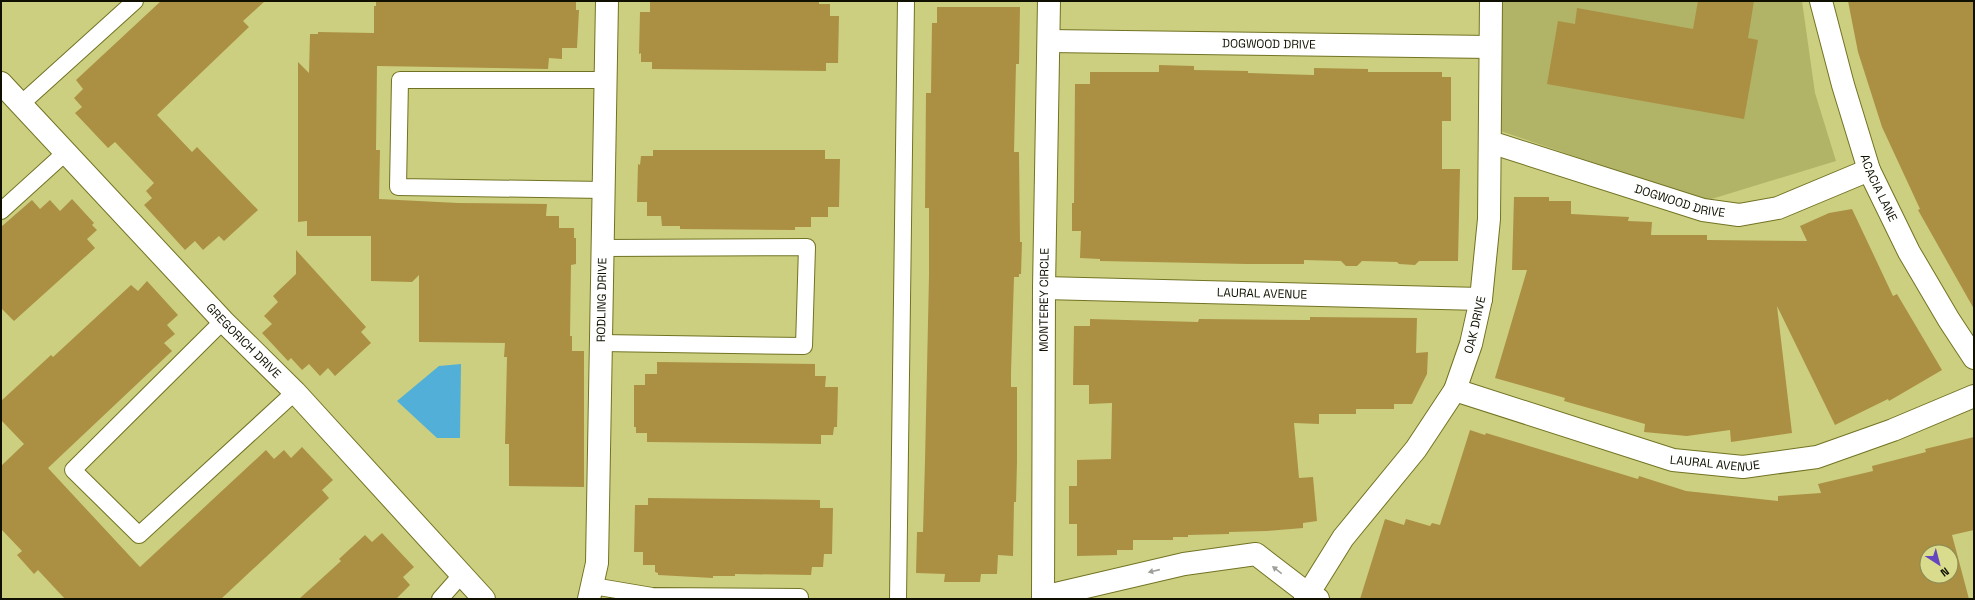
<svg xmlns="http://www.w3.org/2000/svg" width="1975" height="600" viewBox="0 0 1975 600" font-family="'Space Grotesk',sans-serif">
<style>
.green{fill:#b1b367}
.water{fill:#51afd8}
.building{fill:#ab9043;fill-rule:evenodd}
.lines{fill:none;stroke-linecap:round;stroke-linejoin:round}
.service-casing{stroke:#727322;stroke-width:18}
.minor-casing{stroke:#727322;stroke-width:24}
.service{stroke:#fff;stroke-width:16}
.minor{stroke:#fff;stroke-width:22}
.oneway{fill:#9f9f99}
.labels{text-anchor:middle;dominant-baseline:central;stroke-width:3;stroke-linejoin:round;paint-order:stroke}
.street-label{font-size:12px;fill:#101000;stroke:#d9dc8c}
</style>
<rect width="100%" height="100%" fill="#cccf80"/>
<!-- green -->
<path class="green" d="M 1493,1 L 1802,1 L 1815,93 L 1836,161 L 1705,201 L 1489,127 Z"/>
<!-- water -->
<path class="water" d="M 461,364 L 460,438 L 437,438 L 397,401 L 439,366 Z"/>
<!-- building -->
<g class="building">
<path d="M 161,1 L 265,1 L 243,21 L 249,27 L 157,115 L 192,152 L 197,147 L 258,210 L 224,241 L 219,236 L 203,250 L 195,241 L 185,250 L 144,205 L 152,198 L 146,191 L 154,183 L 115,142 L 108,148 L 75,113 L 82,107 L 74,98 L 83,89 L 76,80 Z"/>
<path d="M 376,1 L 576,1 L 576,10 L 579,10 L 577,48 L 562,48 L 562,59 L 549,58 L 548,69 L 377,66 L 376,150 L 380,150 L 379,199 L 458,203 L 547,204 L 546,216 L 559,216 L 559,228 L 574,228 L 574,238 L 576,238 L 576,264 L 571,265 L 570,336 L 572,336 L 572,351 L 584,351 L 584,487 L 509,486 L 509,444 L 505,444 L 507,357 L 504,357 L 505,343 L 419,342 L 419,275 L 412,282 L 371,281 L 371,236 L 307,236 L 307,221 L 298,222 L 298,62 L 309,73 L 310,34 L 318,34 L 318,32 L 374,33 L 374,6 L 376,6 Z"/>
<path d="M 660,1 L 819,1 L 819,4 L 830,4 L 830,16 L 839,16 L 838,63 L 826,63 L 826,71 L 652,69 L 652,62 L 641,62 L 641,53 L 639,54 L 640,12 L 650,12 L 650,2 L 660,2 Z"/>
<path d="M 1698,1 L 1754,1 L 1748,38 L 1758,40 L 1744,119 L 1547,84 L 1558,21 L 1575,24 L 1577,8 L 1693,29 Z"/>
<path d="M 1848,1 L 1974,1 L 1974,309 L 1918,210 L 1920,209 L 1882,127 L 1858,52 Z"/>
<path d="M 937,7 L 1020,7 L 1019,64 L 1016,64 L 1014,152 L 1019,152 L 1020,242 L 1022,242 L 1021,274 L 1019,274 L 1019,277 L 1014,277 L 1011,372 L 1011,387 L 1017,387 L 1017,462 L 1016,502 L 1014,502 L 1013,556 L 998,555 L 997,574 L 981,574 L 980,582 L 944,582 L 945,574 L 916,573 L 917,532 L 923,532 L 925,461 L 929,276 L 929,208 L 925,208 L 926,93 L 931,93 L 932,23 L 937,23 Z"/>
<path d="M 1159,65 L 1194,66 L 1194,70 L 1248,71 L 1248,73 L 1314,75 L 1314,68 L 1368,69 L 1368,72 L 1442,72 L 1442,77 L 1451,77 L 1451,121 L 1442,121 L 1442,169 L 1460,169 L 1458,261 L 1419,261 L 1415,265 L 1399,264 L 1397,262 L 1362,261 L 1357,266 L 1346,266 L 1341,261 L 1304,260 L 1304,264 L 1247,264 L 1100,261 L 1100,259 L 1080,258 L 1081,231 L 1072,231 L 1072,203 L 1074,203 L 1075,84 L 1090,84 L 1090,72 L 1159,72 Z"/>
<path d="M 653,150 L 825,150 L 825,159 L 840,159 L 839,207 L 828,207 L 828,217 L 811,217 L 811,227 L 795,227 L 795,230 L 680,229 L 680,226 L 662,226 L 661,216 L 647,216 L 647,202 L 637,202 L 638,164 L 640,165 L 641,156 L 653,156 Z"/>
<path d="M 1514,197 L 1549,197 L 1549,201 L 1571,201 L 1571,214 L 1629,217 L 1628,221 L 1652,222 L 1651,235 L 1707,235 L 1707,240 L 1807,241 L 1800,226 L 1829,213 L 1852,209 L 1893,296 L 1897,294 L 1942,370 L 1889,401 L 1888,399 L 1835,425 L 1777,306 L 1792,433 L 1731,442 L 1730,430 L 1687,436 L 1644,432 L 1645,424 L 1564,401 L 1565,398 L 1495,378 L 1527,270 L 1512,270 Z"/>
<path d="M 72,199 L 94,223 L 92,225 L 97,230 L 87,239 L 95,248 L 14,321 L 1,308 L 1,227 L 32,200 L 40,209 L 50,200 L 60,211 Z"/>
<path d="M 296,250 L 366,327 L 361,332 L 371,343 L 335,376 L 328,368 L 320,376 L 309,364 L 302,370 L 291,358 L 288,361 L 262,333 L 272,324 L 264,316 L 278,302 L 273,296 L 296,274 Z"/>
<path d="M 147,281 L 178,315 L 167,325 L 175,334 L 164,343 L 172,351 L 48,468 L 140,567 L 266,450 L 274,459 L 284,450 L 291,458 L 302,447 L 333,480 L 322,490 L 329,498 L 221,599 L 65,599 L 38,570 L 34,574 L 17,555 L 22,551 L 1,529 L 1,466 L 24,444 L 1,420 L 1,401 L 51,355 L 53,357 L 131,285 L 138,291 Z"/>
<path d="M 1310,317 L 1417,318 L 1416,353 L 1428,352 L 1427,374 L 1412,404 L 1394,404 L 1394,409 L 1356,409 L 1356,414 L 1319,414 L 1319,424 L 1294,423 L 1299,478 L 1313,477 L 1317,521 L 1303,523 L 1303,528 L 1267,531 L 1229,532 L 1229,534 L 1188,535 L 1188,537 L 1173,537 L 1173,540 L 1133,540 L 1133,550 L 1117,550 L 1117,555 L 1077,556 L 1077,524 L 1069,524 L 1069,486 L 1077,486 L 1077,460 L 1111,459 L 1112,403 L 1089,404 L 1089,385 L 1073,385 L 1074,326 L 1090,326 L 1090,319 L 1198,322 L 1199,319 L 1310,320 Z"/>
<path d="M 657,362 L 815,364 L 815,376 L 826,376 L 825,387 L 838,387 L 837,427 L 834,427 L 833,435 L 821,435 L 821,444 L 647,442 L 647,433 L 636,433 L 636,427 L 634,427 L 634,385 L 645,385 L 645,374 L 657,374 Z"/>
<path d="M 1470,430 L 1485,435 L 1486,433 L 1638,479 L 1639,476 L 1686,491 L 1778,501 L 1778,496 L 1821,493 L 1818,484 L 1873,471 L 1872,466 L 1926,452 L 1925,449 L 1974,437 L 1974,530 L 1952,535 L 1969,599 L 1360,599 L 1385,519 L 1404,525 L 1406,519 L 1430,526 L 1432,523 L 1440,525 ZM 1927,552 L 1951,552 L 1951,576 L 1927,576 Z"/>
<path d="M 648,498 L 820,500 L 820,508 L 833,508 L 832,554 L 824,554 L 823,567 L 812,567 L 811,575 L 735,574 L 735,576 L 713,576 L 713,578 L 658,575 L 658,573 L 655,572 L 655,565 L 643,565 L 643,552 L 634,552 L 635,505 L 648,505 Z"/>
<path d="M 382,533 L 414,567 L 403,577 L 410,585 L 396,599 L 299,599 L 341,561 L 339,559 L 365,535 L 372,542 Z"/>
</g>
<g class="lines">
<!-- service casing -->
<g class="service-casing">
<g id="service">
<path d="M 21,104 L 135,1"/>
<path d="M 604,190 L 398,187 L 400,80 L 606,80"/>
<path d="M 1,211 L 65,153"/>
<path d="M 223,321 L 73,470 L 139,535 L 295,392"/>
<path d="M 601,343 L 804,346 L 807,247 L 603,248"/>
<path d="M 593,586 L 652,596 L 800,597"/>
<path d="M 440,599 L 463,573"/>
<path d="M 898,599 L 906,1"/>
</g>
</g>
<!-- minor casing -->
<g class="minor-casing">
<g id="minor">
<path id="s1" d="M 1821,1 L 1843,85 L 1869,170 L 1909,252 L 1949,320 L 1974,358"/>
<path id="s2" d="M 1049,41 L 1490,47"/>
<path id="s3" d="M 1,83 L 223,321 L 295,392 L 484,599"/>
<path id="s4" d="M 1490,142 L 1703,210 L 1739,215 L 1778,208 L 1869,170"/>
<path id="s5" d="M 1044,288 L 1481,299"/>
<path id="s6" d="M 1455,390 L 1673,460 L 1743,467 L 1817,457 L 1893,430 L 1974,396"/>
<path d="M 1043,597 L 1184,564 L 1256,554 L 1308,594 L 1318,599"/>
<path id="s7" d="M 589,599 L 597,563 L 607,1"/>
<path id="s8" d="M 1043,599 L 1044,288 L 1049,1"/>
<path id="s9" d="M 1305,599 L 1343,538 L 1416,449 L 1455,390 L 1471,344 L 1481,299 L 1489,219 L 1491,1"/>
</g>
</g>
<!-- service -->
<use href="#service" class="service"/>
<!-- minor -->
<use href="#minor" class="minor"/>
</g>
<!-- one-way arrows -->
<defs><path id="oneway-solid" d="M-6-.8H1V-3.2L6.5 0L1 3.2V.8H-6Z"/></defs>
<g class="oneway">
<use href="#oneway-solid" transform="translate(1277 570) rotate(-142)"/>
<use href="#oneway-solid" transform="translate(1154 571) rotate(167)"/>
</g>
<g class="labels">
<!-- street labels -->
<g class="street-label">
<text stroke="none"><textPath href="#s2" startOffset="220">DOGWOOD DRIVE</textPath></text>
<text stroke="none"><textPath href="#s1" startOffset="196">ACACIA LANE</textPath></text>
<text stroke="none"><textPath href="#s4" startOffset="199">DOGWOOD DRIVE</textPath></text>
<text stroke="none"><textPath href="#s5" startOffset="218">LAURAL AVENUE</textPath></text>
<text stroke="none"><textPath href="#s7" startOffset="300">RODLING DRIVE</textPath></text>
<text stroke="none"><textPath href="#s8" startOffset="299">MONTEREY CIRCLE</textPath></text>
<text stroke="none"><textPath href="#s9" startOffset="326">OAK DRIVE</textPath></text>
<text stroke="none"><textPath href="#s3" startOffset="354">GREGORICH DRIVE</textPath></text>
<text stroke="none"><textPath href="#s6" startOffset="271">LAURAL AVENUE</textPath></text>
</g>
</g>
<!-- border -->
<rect width="1975" height="600" fill="none" stroke="#101000" stroke-width="4"/>
<!-- north arrow -->
<g transform="translate(1939 564) rotate(144)"><circle r="19" fill="#d9dc8c" stroke="#898a54"/>
<path d="M0-3L7 15L0 10L-7 15Z" fill="#6546be"/>
<text y="-6" font-size="11" font-weight="bold" text-anchor="middle" fill="#101000">N</text>
</g>
</svg>
